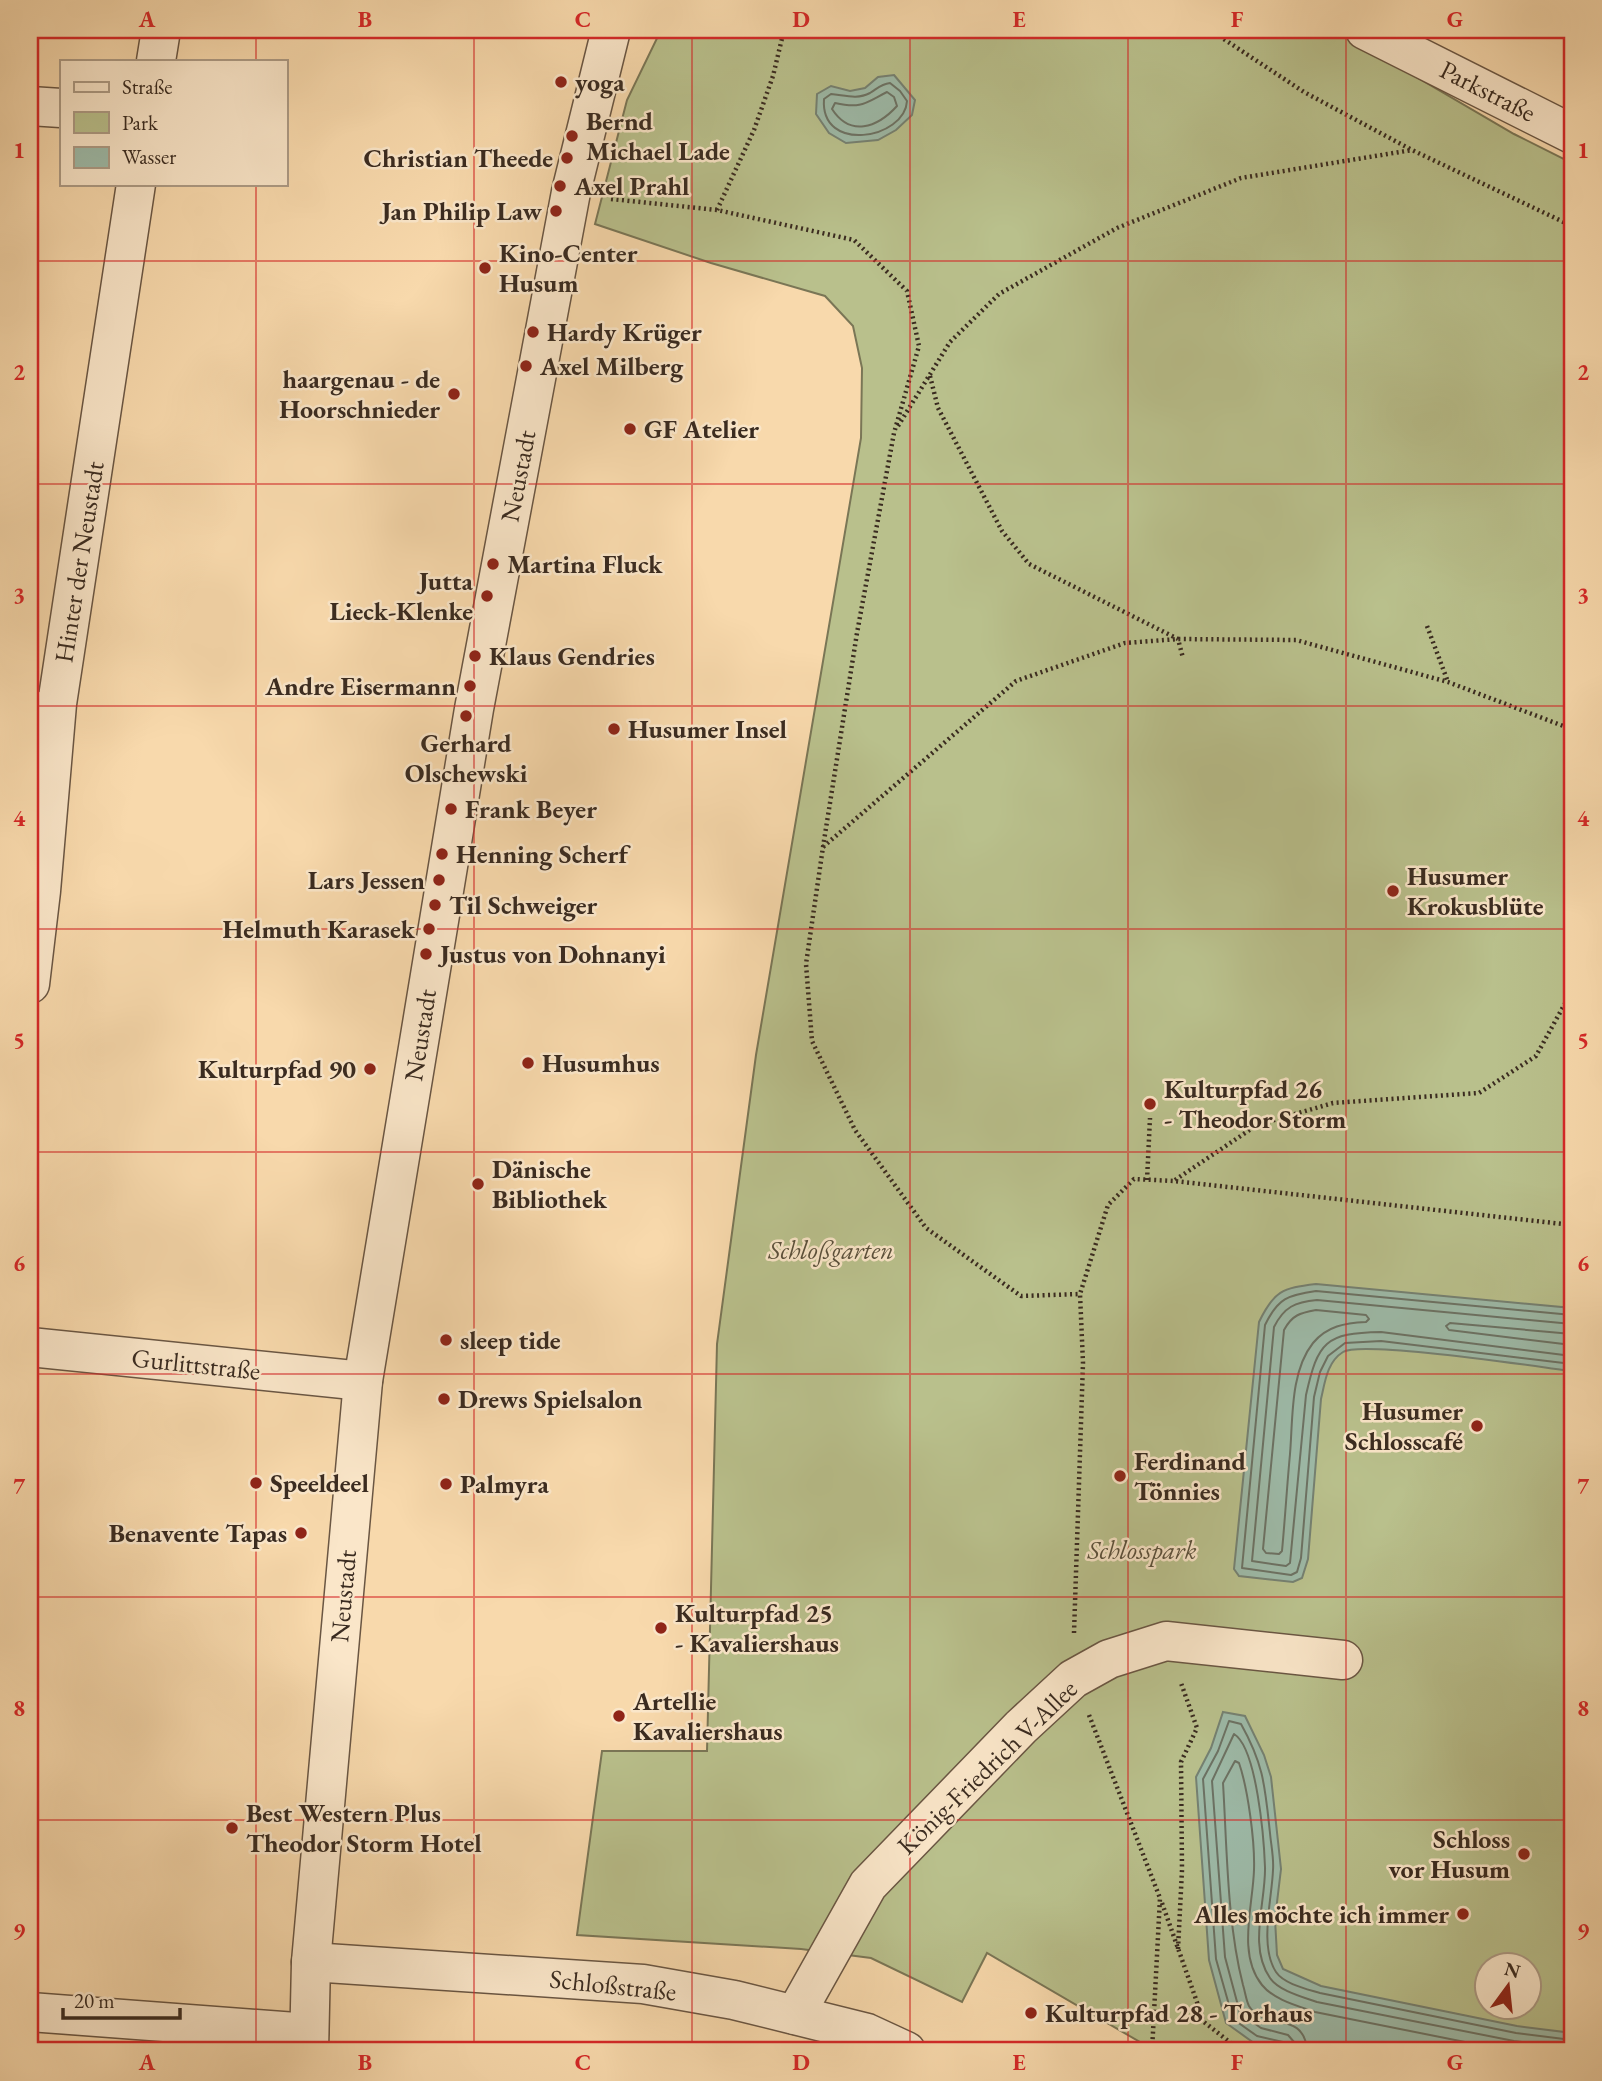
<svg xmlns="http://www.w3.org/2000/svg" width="1602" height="2081" viewBox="0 0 1602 2081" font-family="'EB Garamond',serif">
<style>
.green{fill:#b9c08c;stroke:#7a7656;stroke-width:2;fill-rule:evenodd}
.water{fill:#9dbaa8;stroke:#758172;stroke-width:2}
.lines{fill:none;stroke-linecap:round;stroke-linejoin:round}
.shore{stroke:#6c7264;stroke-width:2}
.lane-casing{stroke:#6a5643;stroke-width:24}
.street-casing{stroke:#6a5643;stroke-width:41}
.path{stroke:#3a2b20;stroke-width:4.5;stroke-dasharray:2 3.5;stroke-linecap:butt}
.lane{stroke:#fae6c9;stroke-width:21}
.street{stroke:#fae6c9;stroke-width:38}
.grid{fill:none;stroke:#d62828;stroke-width:2;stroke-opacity:0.55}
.poi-dot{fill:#8f2418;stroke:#fae6c9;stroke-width:2.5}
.labels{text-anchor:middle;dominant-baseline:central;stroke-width:5;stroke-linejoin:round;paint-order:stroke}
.poi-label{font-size:26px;font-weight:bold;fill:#3a2b20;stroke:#fae6c9;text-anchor:start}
.street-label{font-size:26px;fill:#3a2b20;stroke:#fae6c9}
.park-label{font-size:26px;font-style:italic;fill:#5a503b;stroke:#fae6c9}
.neatline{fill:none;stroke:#d62828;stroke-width:2.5}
.grid-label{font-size:23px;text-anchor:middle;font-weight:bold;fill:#d62828}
</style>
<rect width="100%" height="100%" fill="#f8d9ac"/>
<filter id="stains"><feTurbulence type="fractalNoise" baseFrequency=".00286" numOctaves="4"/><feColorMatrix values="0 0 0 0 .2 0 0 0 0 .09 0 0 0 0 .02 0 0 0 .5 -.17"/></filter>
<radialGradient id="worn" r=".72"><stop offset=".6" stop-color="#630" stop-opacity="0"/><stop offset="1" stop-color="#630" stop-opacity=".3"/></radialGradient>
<!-- green -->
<path class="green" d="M 661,30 L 1336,30 L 1514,134 L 1572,163 L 1572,2051 L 1142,2051 L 1145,2045 L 987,1953 L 962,2002 L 871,1958 L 801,1949 L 577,1935 L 602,1751 L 707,1751 L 717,1344 L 756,1055 L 861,438 L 862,368 L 853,326 L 825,296 L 711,263 L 595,224 L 627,100 ZM 1486,1966 L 1528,1966 L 1528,2008 L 1486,2008 Z"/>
<!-- water -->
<g class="water">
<path d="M 894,75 L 915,100 L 912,115 L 896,130 L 878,140 L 846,143 L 829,133 L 816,114 L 817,94 L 831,86 L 850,91 L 865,88 L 878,77 Z"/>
<path d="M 1316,1284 L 1572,1308 L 1572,1371 C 1539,1367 1361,1340 1343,1352 C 1327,1362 1325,1382 1321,1399 L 1308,1559 L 1302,1578 L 1293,1582 L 1239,1576 L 1234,1569 L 1259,1322 C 1274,1291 1282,1288 1316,1284 Z"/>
<path d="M 1223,1712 L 1245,1716 L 1264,1755 L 1271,1777 L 1281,1869 L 1275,1919 L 1277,1955 L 1283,1969 L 1321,1986 L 1517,2026 L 1572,2033 L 1572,2051 L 1296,2051 L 1254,2043 L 1226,2023 L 1209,1960 L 1196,1777 L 1211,1748 Z"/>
</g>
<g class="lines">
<!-- shore -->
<g class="shore">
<path d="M 890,83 L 900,91 L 907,101 C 905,139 820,154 824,99 L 831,94 C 844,95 857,100 870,93 C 878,88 881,84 890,83 Z"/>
<path d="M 887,92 L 894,97 L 897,106 C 877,128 850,137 832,109 L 835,103 C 862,109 865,103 887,92 Z"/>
<path d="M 1316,1310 L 1366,1315 L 1369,1319 L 1366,1322 C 1345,1323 1327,1326 1313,1343 C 1290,1372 1293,1419 1290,1454 C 1287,1486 1285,1519 1282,1551 L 1279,1554 L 1266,1553 L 1263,1549 L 1284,1330 C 1292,1315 1300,1313 1316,1310 Z"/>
<path d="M 1572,1315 L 1316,1291 C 1288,1295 1278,1298 1265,1325 L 1242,1568 L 1291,1575 L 1297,1572 L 1301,1558 L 1314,1397 L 1320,1372 L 1328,1356 L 1345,1343 L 1381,1341 L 1572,1364"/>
<path d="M 1572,1324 L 1317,1300 C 1295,1302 1284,1307 1274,1327 L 1252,1561 L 1286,1566 L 1290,1563 L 1306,1395 C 1318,1342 1325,1333 1381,1332 L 1572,1356"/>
<path d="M 1572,1334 L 1450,1323 L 1446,1326 L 1449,1330 L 1572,1345"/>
<path d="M 1287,2051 L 1283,2042 L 1257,2036 L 1233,2019 L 1216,1959 L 1203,1779 L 1218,1751 L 1229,1721 L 1241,1724 C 1264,1765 1265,1787 1270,1833 C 1271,1845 1274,1858 1273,1870 C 1272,1899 1259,1946 1276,1972 C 1284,1984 1307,1989 1320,1993 L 1516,2033 L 1572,2040"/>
<path d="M 1296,2051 L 1294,2042 L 1288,2035 L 1261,2028 L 1240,2013 L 1225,1957 L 1212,1781 L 1234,1734 C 1257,1748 1264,1840 1265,1867 C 1266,1902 1248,1946 1270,1978 C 1279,1991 1303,1997 1317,2002 L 1514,2041 L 1572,2048"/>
<path d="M 1307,2051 C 1305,2010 1263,2030 1249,2006 C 1246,2000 1245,1991 1243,1985 C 1227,1923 1227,1848 1223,1783 L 1235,1761 L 1239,1763 C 1248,1789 1255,1842 1254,1870 C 1253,1906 1237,1954 1262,1985 C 1274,2000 1298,2006 1315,2012 L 1510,2051"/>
</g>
<!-- lane casing -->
<g class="lane-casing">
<path id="lane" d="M 30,702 L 57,704"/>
</g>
<!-- street casing -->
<g class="street-casing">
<g id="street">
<path d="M 1365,30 L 1572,134"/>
<path d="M 156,61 L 161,30"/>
<path d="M 30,106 L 61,108"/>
<path d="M 30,984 L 41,891 L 57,704 L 136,184"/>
<path d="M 30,1347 L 363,1381"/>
<path d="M 311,1962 L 643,1984 L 734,2000 L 867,2033 L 906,2051"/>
<path d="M 30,2012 L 309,2033"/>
<path d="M 795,2015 L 868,1885 L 1021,1727 L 1073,1679 L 1109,1659 L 1166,1641 L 1343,1660"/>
<path d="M 309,2051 L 311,1962 L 363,1381 L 474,709 L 571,192 L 611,30"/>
</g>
</g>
<!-- path -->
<g class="path">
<path d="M 1210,30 L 1304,92 L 1412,150 L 1572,226"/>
<path d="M 611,199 L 717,210 L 854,240 L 907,291 L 919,346 L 894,433 L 857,633 L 823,847 L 806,964 L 812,1041 L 855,1130 L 926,1228 L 1021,1296 L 1080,1294"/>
<path d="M 717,210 L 754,130 L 773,76 L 784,30"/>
<path d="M 930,376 L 938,408 L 1002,531 L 1029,564 L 1178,639 L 1183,658"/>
<path d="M 898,426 L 950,342 L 999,294 L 1117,228 L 1241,178 L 1412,150"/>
<path d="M 1427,626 L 1448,682"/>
<path d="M 1572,730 L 1566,727 L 1568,998 L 1572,1003"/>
<path d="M 823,847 L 1016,681 L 1125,643 L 1178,639 L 1296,640 L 1448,682 L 1566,727 L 1568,636 L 1572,623"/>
<path d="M 1147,1180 L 1150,1118"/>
<path d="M 1175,1180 L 1257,1125 L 1333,1103 L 1479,1093 L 1536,1056 L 1568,998"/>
<path d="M 1074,1633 L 1083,1363 L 1080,1294 L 1108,1205 L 1134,1179 L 1174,1181 L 1572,1225"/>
<path d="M 1089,1715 L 1160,1898 L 1152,2051"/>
<path d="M 1162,1903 L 1204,2022 L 1241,2051"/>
<path d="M 1178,1949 L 1182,1870 L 1181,1762 L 1197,1728 L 1181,1683"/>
</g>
<!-- lane -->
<use href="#lane" class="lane"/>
<!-- street -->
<use href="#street" class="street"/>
</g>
<!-- grid -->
<path class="grid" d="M 256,30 L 256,61M 474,30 L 474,2051M 692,30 L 692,2051M 910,30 L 910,2051M 1128,30 L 1128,2051M 1346,30 L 1346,2051M 256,184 L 256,2051M 30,261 L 1572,261M 30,484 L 1572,484M 30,706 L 1572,706M 30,929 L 1572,929M 30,1152 L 1572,1152M 30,1374 L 1572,1374M 30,1597 L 1572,1597M 30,1820 L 1572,1820"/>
<!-- markers -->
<g class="poi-dot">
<circle cx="561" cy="82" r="7"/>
<circle cx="572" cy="136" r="7"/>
<circle cx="567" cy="158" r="7"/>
<circle cx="560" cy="186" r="7"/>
<circle cx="556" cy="211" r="7"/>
<circle cx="485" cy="268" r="7"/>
<circle cx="533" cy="332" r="7"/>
<circle cx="526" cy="366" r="7"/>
<circle cx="454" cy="394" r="7"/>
<circle cx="630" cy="429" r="7"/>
<circle cx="493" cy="564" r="7"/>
<circle cx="487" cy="596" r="7"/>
<circle cx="475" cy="656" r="7"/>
<circle cx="470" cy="686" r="7"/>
<circle cx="466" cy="716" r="7"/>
<circle cx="614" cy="729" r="7"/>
<circle cx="451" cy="809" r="7"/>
<circle cx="442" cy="854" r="7"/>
<circle cx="439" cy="880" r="7"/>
<circle cx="1393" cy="891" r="7"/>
<circle cx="435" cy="905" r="7"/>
<circle cx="429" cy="929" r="7"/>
<circle cx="426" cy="954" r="7"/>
<circle cx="528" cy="1063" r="7"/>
<circle cx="370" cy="1069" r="7"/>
<circle cx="1150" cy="1104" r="7"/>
<circle cx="478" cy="1184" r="7"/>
<circle cx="446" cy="1340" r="7"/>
<circle cx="444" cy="1399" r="7"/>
<circle cx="1477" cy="1426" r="7"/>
<circle cx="1120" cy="1476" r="7"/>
<circle cx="256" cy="1483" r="7"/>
<circle cx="446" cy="1484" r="7"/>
<circle cx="301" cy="1533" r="7"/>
<circle cx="661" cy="1628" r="7"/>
<circle cx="619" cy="1716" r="7"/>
<circle cx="232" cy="1828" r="7"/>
<circle cx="1524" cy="1854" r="7"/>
<circle cx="1463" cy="1914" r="7"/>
<circle cx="1031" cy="2013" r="7"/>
</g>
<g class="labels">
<!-- poi labels -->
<g class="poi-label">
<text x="575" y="82">yoga</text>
<text x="586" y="121">Bernd<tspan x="586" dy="30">Michael Lade</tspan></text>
<text x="553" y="158" text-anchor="end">Christian Theede</text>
<text x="574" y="186">Axel Prahl</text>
<text x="542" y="211" text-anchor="end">Jan Philip Law</text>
<text x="499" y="253">Kino-Center<tspan x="499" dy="30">Husum</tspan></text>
<text x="547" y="332">Hardy Krüger</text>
<text x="540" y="366">Axel Milberg</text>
<text x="440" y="379" text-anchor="end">haargenau - de<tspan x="440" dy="30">Hoorschnieder</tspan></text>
<text x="644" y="429">GF Atelier</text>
<text x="507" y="564">Martina Fluck</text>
<text x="473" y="581" text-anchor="end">Jutta<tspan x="473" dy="30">Lieck-Klenke</tspan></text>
<text x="489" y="656">Klaus Gendries</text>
<text x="456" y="686" text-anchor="end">Andre Eisermann</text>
<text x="628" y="729">Husumer Insel</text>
<text x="466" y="743" text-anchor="middle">Gerhard<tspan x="466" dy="30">Olschewski</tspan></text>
<text x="465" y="809">Frank Beyer</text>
<text x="456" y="854">Henning Scherf</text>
<text x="1407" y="876">Husumer<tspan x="1407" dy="30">Krokusblüte</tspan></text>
<text x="425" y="880" text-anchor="end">Lars Jessen</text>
<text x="449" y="905">Til Schweiger</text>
<text x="415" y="929" text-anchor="end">Helmuth Karasek</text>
<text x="440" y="954">Justus von Dohnanyi</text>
<text x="542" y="1063">Husumhus</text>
<text x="356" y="1069" text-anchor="end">Kulturpfad 90</text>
<text x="1164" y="1089">Kulturpfad 26<tspan x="1164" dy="30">- Theodor Storm</tspan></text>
<text x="492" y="1169">Dänische<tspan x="492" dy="30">Bibliothek</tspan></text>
<text x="460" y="1340">sleep tide</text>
<text x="458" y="1399">Drews Spielsalon</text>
<text x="1463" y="1411" text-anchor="end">Husumer<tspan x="1463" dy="30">Schlosscafé</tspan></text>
<text x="1134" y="1461">Ferdinand<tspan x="1134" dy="30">Tönnies</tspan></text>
<text x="270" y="1483">Speeldeel</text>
<text x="460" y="1484">Palmyra</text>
<text x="287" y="1533" text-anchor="end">Benavente Tapas</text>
<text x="675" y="1613">Kulturpfad 25<tspan x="675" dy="30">- Kavaliershaus</tspan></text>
<text x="633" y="1701">Artellie<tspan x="633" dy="30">Kavaliershaus</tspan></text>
<text x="246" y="1813">Best Western Plus<tspan x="246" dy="30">Theodor Storm Hotel</tspan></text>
<text x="1510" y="1839" text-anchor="end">Schloss<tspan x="1510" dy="30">vor Husum</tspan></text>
<text x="1449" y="1914" text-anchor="end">Alles möchte ich immer</text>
<text x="1045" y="2013">Kulturpfad 28 - Torhaus</text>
</g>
<!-- street labels -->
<g class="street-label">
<text transform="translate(1488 91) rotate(27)">Parkstraße</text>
<text transform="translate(518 476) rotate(-79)">Neustadt</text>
<text transform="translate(79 562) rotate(-81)">Hinter der Neustadt</text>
<text transform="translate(420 1035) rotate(-81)">Neustadt</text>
<text transform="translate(196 1364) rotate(6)">Gurlittstraße</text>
<text transform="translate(343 1596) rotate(-85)">Neustadt</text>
<text transform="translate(987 1767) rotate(-44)">König-Friedrich V-Allee</text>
<text transform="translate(613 1985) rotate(6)">Schloßstraße</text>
</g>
<!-- park labels -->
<g class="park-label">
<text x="831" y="1250">Schloßgarten</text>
<text x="1142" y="1550">Schlosspark</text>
</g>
</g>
<!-- margin -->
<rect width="1602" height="2081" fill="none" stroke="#f8d9ac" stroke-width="77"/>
<!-- legend -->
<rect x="60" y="60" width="228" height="126" fill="#fae6c9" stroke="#ad9b85" stroke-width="2"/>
<rect x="74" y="82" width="35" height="10" fill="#fae6c9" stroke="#ad9b85" stroke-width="2"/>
<text x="122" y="94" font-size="21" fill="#3a2b20">Straße</text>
<rect x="74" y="112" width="35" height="21" fill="#b9c08c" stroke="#ad9b85" stroke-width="2"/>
<text x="122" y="130" font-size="21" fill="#3a2b20">Park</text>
<rect x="74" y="147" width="35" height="21" fill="#9dbaa8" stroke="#ad9b85" stroke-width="2"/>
<text x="122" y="164" font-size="21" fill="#3a2b20">Wasser</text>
<!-- north arrow -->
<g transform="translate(1508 1986) rotate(15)"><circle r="33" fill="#fae6c9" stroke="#ad9b85" stroke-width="2"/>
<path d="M0-5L12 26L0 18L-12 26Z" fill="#8f2418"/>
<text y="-10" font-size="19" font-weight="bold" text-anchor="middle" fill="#3a2b20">N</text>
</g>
<!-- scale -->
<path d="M63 2008v10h117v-10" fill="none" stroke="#3a2b20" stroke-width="3.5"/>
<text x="74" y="2008" font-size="21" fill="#3a2b20" stroke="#fae6c9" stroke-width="5" paint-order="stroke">20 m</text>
<rect x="38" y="38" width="1526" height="2004" class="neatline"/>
<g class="grid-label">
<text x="147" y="27">A</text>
<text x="365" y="27">B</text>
<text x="583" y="27">C</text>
<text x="801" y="27">D</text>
<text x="1019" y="27">E</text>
<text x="1237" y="27">F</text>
<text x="1455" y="27">G</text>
<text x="19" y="158">1</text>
<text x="1583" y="158">1</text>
<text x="19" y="380">2</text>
<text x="1583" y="380">2</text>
<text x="19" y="603">3</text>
<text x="1583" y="603">3</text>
<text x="19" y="826">4</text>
<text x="1583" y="826">4</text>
<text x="19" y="1048">5</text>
<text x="1583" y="1048">5</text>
<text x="19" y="1271">6</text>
<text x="1583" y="1271">6</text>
<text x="19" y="1494">7</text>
<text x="1583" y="1494">7</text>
<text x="19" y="1716">8</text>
<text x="1583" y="1716">8</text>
<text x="19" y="1939">9</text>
<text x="1583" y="1939">9</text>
<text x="147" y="2070">A</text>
<text x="365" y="2070">B</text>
<text x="583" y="2070">C</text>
<text x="801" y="2070">D</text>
<text x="1019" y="2070">E</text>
<text x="1237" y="2070">F</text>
<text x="1455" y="2070">G</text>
</g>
<rect width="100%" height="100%" filter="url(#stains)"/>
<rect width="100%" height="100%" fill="url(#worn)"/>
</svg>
